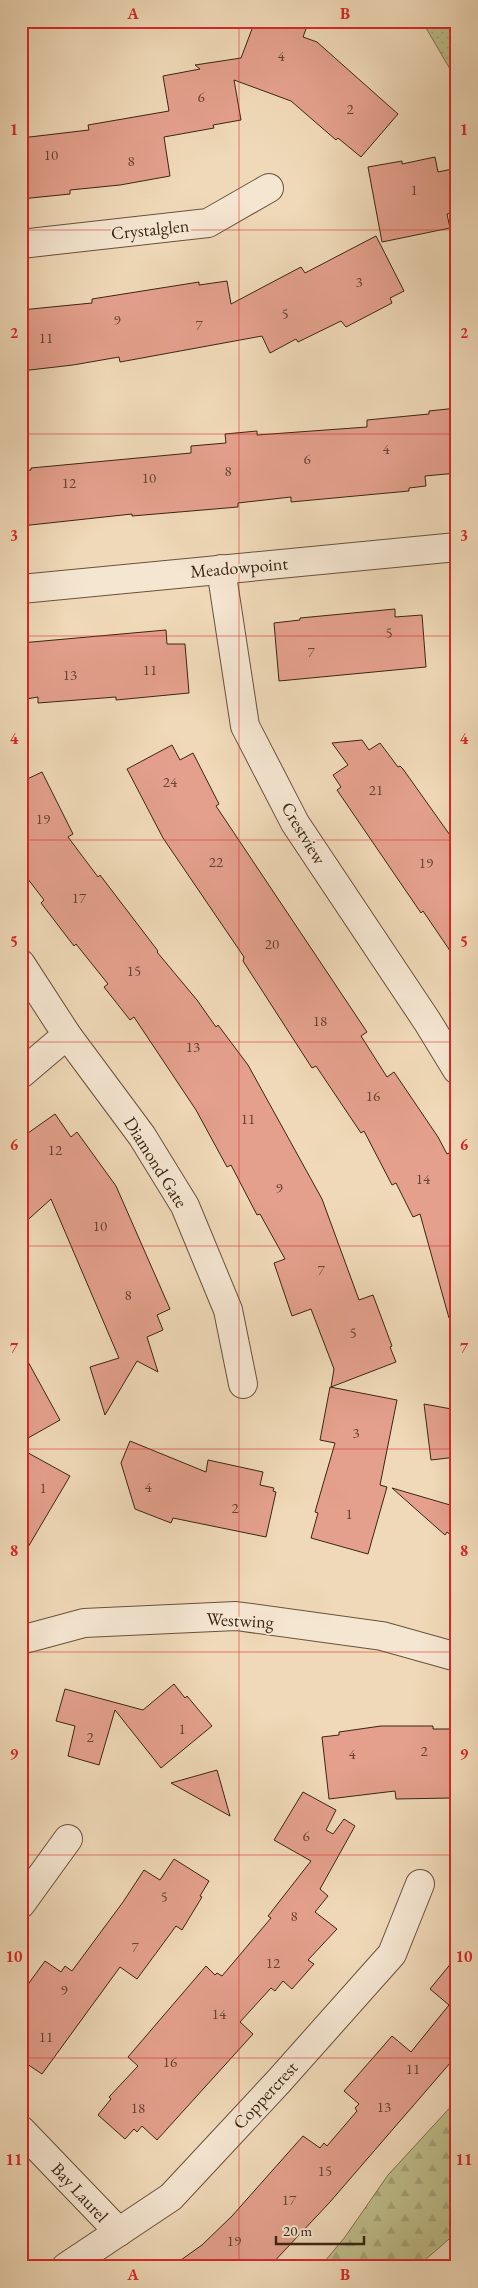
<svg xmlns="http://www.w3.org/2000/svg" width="478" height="2288" viewBox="0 0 478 2288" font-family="'EB Garamond',serif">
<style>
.green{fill:url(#green-dots);stroke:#7c724e}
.forest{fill:url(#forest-firs);stroke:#7c724e}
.building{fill:#e4a08d;stroke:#3b2512}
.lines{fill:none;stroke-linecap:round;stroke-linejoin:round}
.minor-casing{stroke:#68523c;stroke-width:30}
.minor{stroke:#f5e6d1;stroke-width:28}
.grid{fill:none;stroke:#d62828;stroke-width:1;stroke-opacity:0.55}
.labels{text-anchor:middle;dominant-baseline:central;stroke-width:4;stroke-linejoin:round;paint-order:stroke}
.number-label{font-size:15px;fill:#654431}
.street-label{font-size:18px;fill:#3b2512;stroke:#f5e6d1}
.neatline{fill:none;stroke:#d62828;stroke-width:2}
.grid-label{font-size:16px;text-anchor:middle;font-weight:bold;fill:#d62828}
</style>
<defs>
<pattern id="green-dots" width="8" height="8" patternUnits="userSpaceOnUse" patternTransform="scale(1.25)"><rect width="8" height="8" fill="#bebe8b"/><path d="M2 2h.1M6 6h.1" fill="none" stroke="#a4a377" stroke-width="1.8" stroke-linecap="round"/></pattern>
<pattern id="forest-firs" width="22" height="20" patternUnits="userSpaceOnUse" patternTransform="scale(1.25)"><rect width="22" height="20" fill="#bebe8b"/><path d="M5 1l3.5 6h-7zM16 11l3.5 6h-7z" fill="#a4a377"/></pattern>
</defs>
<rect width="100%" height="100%" fill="#f0d9b8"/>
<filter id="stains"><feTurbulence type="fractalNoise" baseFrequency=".004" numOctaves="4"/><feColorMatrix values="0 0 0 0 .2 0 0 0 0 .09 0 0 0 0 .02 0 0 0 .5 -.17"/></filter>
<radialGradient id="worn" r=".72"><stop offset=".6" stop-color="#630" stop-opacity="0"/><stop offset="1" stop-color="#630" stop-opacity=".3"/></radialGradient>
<!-- green -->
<path class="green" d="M 422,21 L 457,21 L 457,81 Z"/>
<!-- forest -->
<path class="forest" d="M 457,2100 L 457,2232 L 417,2267 L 320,2267 L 345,2237 L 388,2175 Z"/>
<!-- building -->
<g class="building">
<path d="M 255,21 L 262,21 L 281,28 L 283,21 L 309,21 L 303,37 L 317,42 L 398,114 L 361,157 L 338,138 L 336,140 L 291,101 L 234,80 L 241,120 L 213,125 L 214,128 L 164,137 L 170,176 L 120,185 L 70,190 L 70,194 L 21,199 L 21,138 L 89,130 L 88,125 L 169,111 L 163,76 L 200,69 L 195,65 L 241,58 Z"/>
<path d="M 435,157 L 438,172 L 457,168 L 457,212 L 447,214 L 450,228 L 382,242 L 368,167 L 402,161 L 402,164 Z"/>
<path d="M 376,236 L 404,291 L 390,298 L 392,303 L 346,327 L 341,321 L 298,342 L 296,339 L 270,353 L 262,336 L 120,362 L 119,357 L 73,365 L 21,371 L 21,310 L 92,303 L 92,299 L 199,282 L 199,285 L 227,281 L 231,304 L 301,267 L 305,273 Z"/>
<path d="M 457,408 L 457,473 L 425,476 L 426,486 L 409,488 L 409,491 L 291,502 L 291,497 L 238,503 L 238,507 L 132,516 L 132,514 L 21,526 L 21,471 L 31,470 L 31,468 L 191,453 L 191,446 L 226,443 L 225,434 L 257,431 L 257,435 L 367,427 L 367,420 L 429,414 L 429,411 Z"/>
<path d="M 395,609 L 395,617 L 422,615 L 426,667 L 279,681 L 274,623 L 300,620 L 300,618 Z"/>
<path d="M 166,630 L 167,644 L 185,644 L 189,693 L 116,700 L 116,697 L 38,703 L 38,697 L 21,700 L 21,643 Z"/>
<path d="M 362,740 L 369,750 L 380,743 L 398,767 L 400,766 L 403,769 L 457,845 L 457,961 L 423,911 L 421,913 L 337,790 L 341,787 L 333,775 L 348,765 L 332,743 Z"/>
<path d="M 172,745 L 180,760 L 193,753 L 219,804 L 216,806 L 367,1032 L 361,1036 L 387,1077 L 394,1072 L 438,1137 L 447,1154 L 449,1153 L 457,1168 L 457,1317 L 449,1318 L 420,1214 L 413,1217 L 396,1183 L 392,1185 L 364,1131 L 361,1133 L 316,1066 L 312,1068 L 243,961 L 244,957 L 163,838 L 127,769 Z"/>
<path d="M 42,772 L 73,834 L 68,837 L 98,877 L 100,875 L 158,951 L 157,952 L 197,1000 L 216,1027 L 218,1025 L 248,1065 L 322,1199 L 359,1300 L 373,1295 L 392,1346 L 390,1347 L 396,1362 L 331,1387 L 334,1369 L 311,1309 L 292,1316 L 274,1263 L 285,1259 L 260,1214 L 257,1215 L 231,1165 L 227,1167 L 196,1110 L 134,1017 L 130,1020 L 104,987 L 108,984 L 76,944 L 74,946 L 41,903 L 44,900 L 21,870 L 21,782 Z"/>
<path d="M 55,1114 L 71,1137 L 77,1132 L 116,1186 L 170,1309 L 157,1315 L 163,1330 L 147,1337 L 158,1372 L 137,1361 L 105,1415 L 90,1367 L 119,1358 L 51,1199 L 21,1226 L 21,1138 Z"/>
<path d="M 21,1349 L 60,1420 L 21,1442 Z"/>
<path d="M 330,1387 L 397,1400 L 380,1485 L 387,1487 L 368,1554 L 311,1538 L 318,1513 L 315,1512 L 335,1443 L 320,1440 Z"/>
<path d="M 424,1404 L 457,1410 L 457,1457 L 431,1460 Z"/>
<path d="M 130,1441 L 206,1472 L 208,1460 L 263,1472 L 260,1485 L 274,1488 L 273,1491 L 276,1492 L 266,1537 L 173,1518 L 171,1523 L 135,1509 L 121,1463 Z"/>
<path d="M 21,1449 L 70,1476 L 21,1559 Z"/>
<path d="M 392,1488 L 457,1507 L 457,1540 L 447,1532 L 445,1535 Z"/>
<path d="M 174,1684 L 185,1698 L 187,1696 L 212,1726 L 161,1768 L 115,1710 L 99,1765 L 68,1756 L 75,1726 L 56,1721 L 65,1689 L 143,1710 Z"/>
<path d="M 381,1726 L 433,1726 L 433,1729 L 452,1729 L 452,1798 L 396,1799 L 395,1791 L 329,1799 L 322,1737 L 339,1735 L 339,1732 Z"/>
<path d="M 217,1770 L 230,1816 L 171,1783 Z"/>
<path d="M 303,1792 L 336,1810 L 326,1830 L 333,1834 L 344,1819 L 355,1826 L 320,1889 L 328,1896 L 315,1912 L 337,1929 L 308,1960 L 314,1964 L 292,1989 L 283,1981 L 275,1991 L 271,1988 L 240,2022 L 253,2034 L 157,2140 L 142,2126 L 137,2132 L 134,2129 L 125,2139 L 98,2115 L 111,2099 L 109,2097 L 138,2066 L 128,2057 L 206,1966 L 215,1975 L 217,1973 L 222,1976 L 271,1918 L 268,1916 L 311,1861 L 274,1840 Z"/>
<path d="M 174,1859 L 209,1881 L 200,1896 L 202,1897 L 182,1930 L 176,1926 L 137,1979 L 120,1967 L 42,2074 L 21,2060 L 21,1994 L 45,1961 L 61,1972 L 65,1966 L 72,1971 L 123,1902 L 144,1870 L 160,1880 Z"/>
<path d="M 457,1956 L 457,2055 L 330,2202 L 269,2267 L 171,2267 L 202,2245 L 232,2216 L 303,2136 L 320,2148 L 324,2143 L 327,2146 L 357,2111 L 355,2108 L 359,2104 L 344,2091 L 392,2036 L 411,2052 L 449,2005 L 430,1989 Z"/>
</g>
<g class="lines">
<!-- minor casing -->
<g class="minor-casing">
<g id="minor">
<path d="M 21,244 L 208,223 L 269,188"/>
<path d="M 221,569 L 245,726 L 295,823 L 427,1021 L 457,1070"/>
<path d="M 21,589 L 457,547"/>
<path d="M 21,964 L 67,1035 L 142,1136 L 185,1206 L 228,1310 L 243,1384"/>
<path d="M 21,1074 L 67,1035"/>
<path d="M 21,1640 L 84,1623 L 236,1616 L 382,1636 L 457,1657"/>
<path d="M 21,1904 L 68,1839"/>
<path d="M 21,2130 L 119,2232"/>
<path d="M 66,2267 L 171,2197 L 279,2081 L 392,1954 L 420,1884"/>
</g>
</g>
<!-- minor -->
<use href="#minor" class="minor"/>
</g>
<!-- grid -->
<path class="grid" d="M 239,21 L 239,2267M 21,230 L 457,230M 21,434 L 457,434M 21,636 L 457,636M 21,840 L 457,840M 21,1042 L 457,1042M 21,1246 L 457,1246M 21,1449 L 457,1449M 21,1652 L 457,1652M 21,1855 L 457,1855M 21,2058 L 457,2058"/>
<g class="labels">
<!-- number labels -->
<g class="number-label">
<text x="281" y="55">4</text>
<text x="201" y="96">6</text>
<text x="350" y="108">2</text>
<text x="51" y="154">10</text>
<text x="131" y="160">8</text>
<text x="414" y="189">1</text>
<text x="359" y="281">3</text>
<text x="285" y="313">5</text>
<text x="117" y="319">9</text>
<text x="199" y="324">7</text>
<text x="46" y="337">11</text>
<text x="386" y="448">4</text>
<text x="307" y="458">6</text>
<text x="228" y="470">8</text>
<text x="149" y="477">10</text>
<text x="69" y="482">12</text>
<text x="389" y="632">5</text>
<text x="311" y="651">7</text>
<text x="150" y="669">11</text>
<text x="70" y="674">13</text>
<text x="170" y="781">24</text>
<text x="376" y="789">21</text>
<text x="43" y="818">19</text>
<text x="216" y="861">22</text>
<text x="426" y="862">19</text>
<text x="79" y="897">17</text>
<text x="272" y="943">20</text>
<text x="134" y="970">15</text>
<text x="320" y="1020">18</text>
<text x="193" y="1046">13</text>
<text x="373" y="1095">16</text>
<text x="248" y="1118">11</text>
<text x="55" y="1149">12</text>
<text x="423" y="1178">14</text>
<text x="279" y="1187">9</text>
<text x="100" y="1225">10</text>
<text x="321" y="1269">7</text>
<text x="128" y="1294">8</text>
<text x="353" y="1332">5</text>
<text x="356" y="1432">3</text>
<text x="148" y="1486">4</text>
<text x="43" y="1487">1</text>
<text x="235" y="1507">2</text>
<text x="349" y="1513">1</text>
<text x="182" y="1728">1</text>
<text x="90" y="1736">2</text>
<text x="424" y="1750">2</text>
<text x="352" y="1753">4</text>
<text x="306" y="1835">6</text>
<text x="164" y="1896">5</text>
<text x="294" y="1915">8</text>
<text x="135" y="1946">7</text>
<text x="273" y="1962">12</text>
<text x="64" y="1989">9</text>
<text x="219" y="2013">14</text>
<text x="46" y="2036">11</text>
<text x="170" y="2061">16</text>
<text x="413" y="2068">11</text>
<text x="384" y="2106">13</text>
<text x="138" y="2107">18</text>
<text x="325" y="2170">15</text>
<text x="289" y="2199">17</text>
<text x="234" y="2240">19</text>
</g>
<!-- street labels -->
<g class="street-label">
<text transform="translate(150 229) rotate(-6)">Crystalglen</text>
<text transform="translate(239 567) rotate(-5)">Meadowpoint</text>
<text transform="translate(304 833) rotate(59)">Crestview</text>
<text transform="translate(156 1162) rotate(58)">Diamond Gate</text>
<text transform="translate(240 1620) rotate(3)">Westwing</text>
<text transform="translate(265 2095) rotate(-47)">Coppercrest</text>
<text transform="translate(80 2192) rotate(47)">Bay Laurel</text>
</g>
</g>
<!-- margin -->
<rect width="478" height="2288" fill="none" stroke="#f0d9b8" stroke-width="55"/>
<!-- scale -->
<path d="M276 2236v8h88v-8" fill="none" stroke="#3b2512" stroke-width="2.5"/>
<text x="283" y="2236" font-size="15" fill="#3b2512" stroke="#f5e6d1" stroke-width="4" paint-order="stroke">20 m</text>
<rect x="28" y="28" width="422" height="2232" class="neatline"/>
<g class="grid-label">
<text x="133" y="19">A</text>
<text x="345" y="19">B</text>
<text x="14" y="135">1</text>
<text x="464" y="135">1</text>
<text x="14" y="338">2</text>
<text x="464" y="338">2</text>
<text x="14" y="541">3</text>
<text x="464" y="541">3</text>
<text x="14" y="744">4</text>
<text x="464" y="744">4</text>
<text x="14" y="947">5</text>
<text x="464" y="947">5</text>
<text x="14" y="1150">6</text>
<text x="464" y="1150">6</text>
<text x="14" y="1353">7</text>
<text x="464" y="1353">7</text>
<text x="14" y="1556">8</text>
<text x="464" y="1556">8</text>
<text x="14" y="1759">9</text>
<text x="464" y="1759">9</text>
<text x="14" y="1962">10</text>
<text x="464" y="1962">10</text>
<text x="14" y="2165">11</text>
<text x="464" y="2165">11</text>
<text x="133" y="2280">A</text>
<text x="345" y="2280">B</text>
</g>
<rect width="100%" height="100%" filter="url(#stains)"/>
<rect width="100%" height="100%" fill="url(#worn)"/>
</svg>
